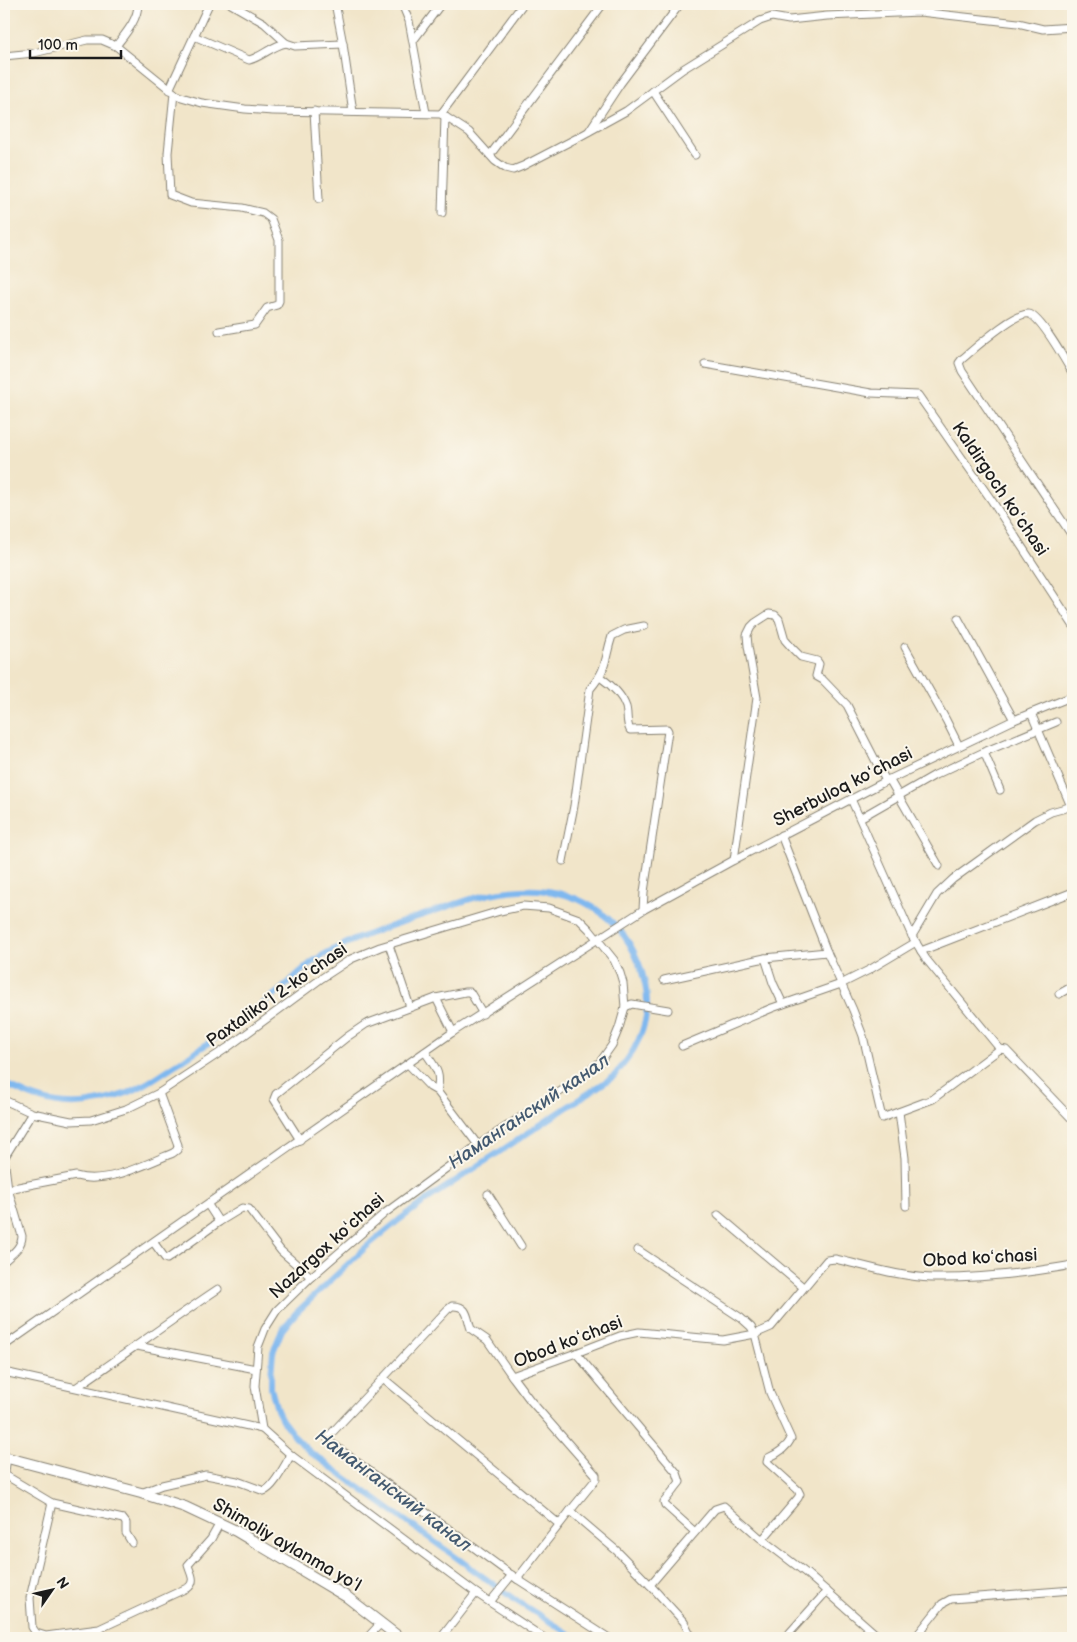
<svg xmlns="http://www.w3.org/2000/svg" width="1077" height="1642" viewBox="0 0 1077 1642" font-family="'Balsamiq Sans',sans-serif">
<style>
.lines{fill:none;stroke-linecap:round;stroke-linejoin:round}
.canal{stroke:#7fb8ef;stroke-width:6}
.street-casing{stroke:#868072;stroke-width:9}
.primary-casing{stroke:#868072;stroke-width:12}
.street{stroke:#fff;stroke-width:7}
.primary{stroke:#fff;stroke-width:10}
.labels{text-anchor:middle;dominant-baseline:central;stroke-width:4;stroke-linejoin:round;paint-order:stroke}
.street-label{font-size:18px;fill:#1c1c1c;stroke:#fbf7ec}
.water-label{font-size:19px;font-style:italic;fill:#445a70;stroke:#fbf7ec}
</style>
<rect width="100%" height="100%" fill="#fbf7ec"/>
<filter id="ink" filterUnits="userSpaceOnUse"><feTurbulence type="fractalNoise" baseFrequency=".02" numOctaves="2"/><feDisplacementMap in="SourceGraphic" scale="10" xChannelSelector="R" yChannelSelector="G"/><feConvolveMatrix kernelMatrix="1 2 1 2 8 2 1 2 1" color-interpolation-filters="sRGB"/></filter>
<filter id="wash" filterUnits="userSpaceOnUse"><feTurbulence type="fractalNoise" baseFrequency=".0096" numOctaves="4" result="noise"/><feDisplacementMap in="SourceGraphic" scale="20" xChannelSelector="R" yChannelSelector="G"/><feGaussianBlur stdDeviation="1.12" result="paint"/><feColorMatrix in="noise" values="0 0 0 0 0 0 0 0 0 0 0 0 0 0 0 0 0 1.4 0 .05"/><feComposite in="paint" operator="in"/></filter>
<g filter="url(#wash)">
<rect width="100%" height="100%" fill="#f1e5c9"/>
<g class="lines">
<!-- canal -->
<path class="canal" d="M 4,1083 C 46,1107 80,1111 127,1093 C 144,1087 159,1075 175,1065 C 211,1042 246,1018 279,991 C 291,981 302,969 315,960 C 347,940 382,929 417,917 C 450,906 486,891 521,890 C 583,887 632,923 645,984 C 653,1020 637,1051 613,1077 L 431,1197 L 399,1220 L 365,1248 L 296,1313 L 282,1330 L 273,1352 L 271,1376 L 271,1388 L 277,1410 L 282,1420 L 295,1437 L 310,1452 L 518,1602 L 576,1638"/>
</g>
</g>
<g filter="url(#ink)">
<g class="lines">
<!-- street casing -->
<g class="street-casing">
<g id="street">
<path d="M 231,4 L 264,23 L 286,43 L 295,46 L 343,44 L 336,8 L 333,4"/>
<path d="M 402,4 L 409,21 L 426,113"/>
<path d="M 194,36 L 249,60 C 262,57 271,46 286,43"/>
<path d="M 413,41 L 441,4"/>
<path d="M 343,44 L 353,112"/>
<path d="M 116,46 C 125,34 138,20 138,4"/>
<path d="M 4,56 L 34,53 L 87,40 L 102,40 L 116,46 L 178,96 L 202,103 L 245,109 L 273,111 L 441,114 L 469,132 L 495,161 L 505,168 L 513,170 L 523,166 L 577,138 L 626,111 L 683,69 L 760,21 L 772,17 L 789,20 L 827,16 L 920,12 L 1018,23 L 1043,29 L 1073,27"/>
<path d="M 169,90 L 209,4"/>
<path d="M 653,91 L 695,155"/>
<path d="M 174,93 L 168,153 L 170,195 L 191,203 L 242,208 L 263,213 L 271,219 L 279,240 L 279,301 L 277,305 L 267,308 L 255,325 L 219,331"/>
<path d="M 314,111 L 319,199"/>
<path d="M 441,114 L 523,4"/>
<path d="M 589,131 L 620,84 L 680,4"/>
<path d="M 490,155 L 603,4"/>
<path d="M 442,213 L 445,116"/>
<path d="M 705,364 L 871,393 L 918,395 L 992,501 L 1073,625"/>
<path d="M 1073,374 C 1066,362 1041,317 1029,314 C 1016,311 973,350 962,359 L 959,363 L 962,371 L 1073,537"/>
<path d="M 958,618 L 1014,720"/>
<path d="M 905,647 L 946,720 L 959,746"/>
<path d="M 600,677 C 610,684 622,695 626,707 C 628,714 626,723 630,730 L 667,729 L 668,731 L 644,892 L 643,910"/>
<path d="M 1031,713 L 1073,811"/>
<path d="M 984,752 L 1000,790"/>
<path d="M 889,779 L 939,866"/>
<path d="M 851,799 L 912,936 L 926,959 L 1000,1049 L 1006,1050 L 1073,1120"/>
<path d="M 860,818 L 935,775 L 984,752 L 1056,722"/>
<path d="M 781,835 L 827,952 L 853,1010 L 863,1036 L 882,1118 L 933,1099 L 1000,1049"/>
<path d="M 734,860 L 757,698 L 748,646 L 747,635 L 751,627 L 755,623 L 769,614 L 775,615 L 779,619 L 785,640 L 793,649 L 801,657 L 817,661 L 819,664 L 816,676 L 823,680 L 847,705 L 886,781"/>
<path d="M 563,861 L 574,806 L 590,689 C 608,668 604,660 612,636 L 624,630 L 644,626"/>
<path d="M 912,936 L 937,894 L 953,879 L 1035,820 L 1051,812 L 1073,806"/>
<path d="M 389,945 L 410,1007"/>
<path d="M 921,951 L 1073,892"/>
<path d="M 765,958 L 773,983 L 783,1004"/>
<path d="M 664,980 L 765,958 L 827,952"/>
<path d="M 1059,994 L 1073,986"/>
<path d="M 436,998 L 453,1032"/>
<path d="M 625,1007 L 632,1004 L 668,1010"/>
<path d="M 682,1046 L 772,1008 L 841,984 L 869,970 L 916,942"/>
<path d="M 425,1052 C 435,1067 442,1073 437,1091 L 478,1145"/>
<path d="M 408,1064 L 430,1087 L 437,1091"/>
<path d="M 4,1100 L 32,1113 L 71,1121 L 91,1120 L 126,1109 L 159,1093 L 227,1048 L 322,978 L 351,959 L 380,947 L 500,911 L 523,906 L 549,908 L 579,919 L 589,929 L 614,960 L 620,973 L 623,983 L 625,1007 L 619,1028 L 612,1045 L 600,1062 L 578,1080 L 478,1145 L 385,1213 L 311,1277 L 277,1310 L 265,1329 L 258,1347 L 255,1386 L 262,1429 L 291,1455 L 476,1593 L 544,1638"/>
<path d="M 899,1112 L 905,1158 L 906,1206"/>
<path d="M 300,1140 L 274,1099 L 276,1094 L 347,1037 L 366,1024 L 436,998 L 465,992 L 470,992 L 483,1014"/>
<path d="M 8,1189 L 76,1176 C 106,1185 146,1164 173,1153 L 177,1150 L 178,1145 L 159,1093"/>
<path d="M 488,1194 L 521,1246"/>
<path d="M 208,1205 L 219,1222 L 242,1208 L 249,1209 L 281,1251 L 311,1277"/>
<path d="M 718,1215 L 803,1287"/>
<path d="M 154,1243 L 165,1258 L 167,1259 L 219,1222"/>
<path d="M 638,1250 L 741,1318 L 751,1327 L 755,1334 L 770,1393 L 791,1439 C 786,1449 777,1454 768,1458 L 767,1462 L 798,1490 L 800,1494 L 798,1498 L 763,1539"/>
<path d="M 4,1261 C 12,1254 22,1247 22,1236 L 8,1189 L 4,1158 L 32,1113"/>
<path d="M 4,1346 L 453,1032 L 643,910 L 734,860 L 886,781 L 1014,720 L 1073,696"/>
<path d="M 137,1346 L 256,1369"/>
<path d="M 576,1353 L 677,1473 L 680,1482 L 664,1502 L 665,1505 L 695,1532"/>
<path d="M 4,1372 L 262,1429"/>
<path d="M 512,1376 L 487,1340 L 471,1329 C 467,1319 469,1305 452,1306 L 447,1310 L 328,1437 L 328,1439 L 331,1443 L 517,1579"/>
<path d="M 383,1378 L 559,1524"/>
<path d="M 77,1387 C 124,1355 170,1321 218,1289"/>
<path d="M 5,1475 L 52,1503 L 123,1519 L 126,1523 L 126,1533 L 132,1543"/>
<path d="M 4,1479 L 7,1457"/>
<path d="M 141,1493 L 162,1485 L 206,1475 L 237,1481 L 264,1491 C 274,1488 285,1464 291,1455"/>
<path d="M 52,1503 L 30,1598 L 32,1627 L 36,1633 L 46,1636 L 99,1629 L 189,1587 C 196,1580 190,1573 188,1565 L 211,1539 L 220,1523"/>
<path d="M 570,1511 L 517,1579 L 609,1638"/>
<path d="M 650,1585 L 684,1622 L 692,1638"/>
<path d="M 490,1602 L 512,1575"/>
<path d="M 367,1638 L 381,1623"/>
<path d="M 441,1638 L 476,1593"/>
<path d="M 785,1638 L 827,1591"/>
<path d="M 880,1638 L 806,1573 L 759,1537 L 724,1506 L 715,1509 L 650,1585 L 617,1551 L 570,1511 L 596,1479 L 596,1475 L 530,1400 L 512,1376 L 576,1353 L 620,1336 L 639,1332 L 723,1340 L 755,1334 L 771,1327 L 827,1260 L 835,1259 C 866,1266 900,1277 932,1278 C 979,1279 1027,1273 1073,1265"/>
<path d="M 915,1638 L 942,1604 L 951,1599 L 1073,1590"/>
</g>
</g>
<!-- primary casing -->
<g class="primary-casing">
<path id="primary" d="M 4,1457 L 141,1493 L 185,1507 L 236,1531 L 347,1597 L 400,1638"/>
</g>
<!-- street -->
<use href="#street" class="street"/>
<!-- primary -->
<use href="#primary" class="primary"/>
</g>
</g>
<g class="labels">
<!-- street labels -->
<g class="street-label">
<text transform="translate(1000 489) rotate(56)">Kaldirgoch koʻchasi</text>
<text transform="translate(843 787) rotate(-27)">Sherbuloq koʻchasi</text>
<text transform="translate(277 995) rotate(-35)">Paxtalikoʻl 2-koʻchasi</text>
<text transform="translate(327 1246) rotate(-42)">Nazargox koʻchasi</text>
<text transform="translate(980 1258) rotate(-3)">Obod koʻchasi</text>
<text transform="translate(568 1342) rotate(-21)">Obod koʻchasi</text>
<text transform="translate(287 1545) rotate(30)">Shimoliy aylanma yoʻl</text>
</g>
<!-- water labels -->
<g class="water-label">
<text transform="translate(529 1112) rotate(-34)">Наманганский канал</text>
<text transform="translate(393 1491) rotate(37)">Наманганский канал</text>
</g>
</g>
<!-- margin -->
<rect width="1077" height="1642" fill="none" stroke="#fbf7ec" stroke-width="20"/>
<!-- north arrow -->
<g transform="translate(52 1590) rotate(56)" stroke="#fbf7ec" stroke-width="4" paint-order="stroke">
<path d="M0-4L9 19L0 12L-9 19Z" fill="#1c1c1c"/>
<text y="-8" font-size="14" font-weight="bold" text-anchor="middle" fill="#1c1c1c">N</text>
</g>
<!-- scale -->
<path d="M30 50v8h91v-8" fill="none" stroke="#1c1c1c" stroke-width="2.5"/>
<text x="38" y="50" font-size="15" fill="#1c1c1c" stroke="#fbf7ec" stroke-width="4" paint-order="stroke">100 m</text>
</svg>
